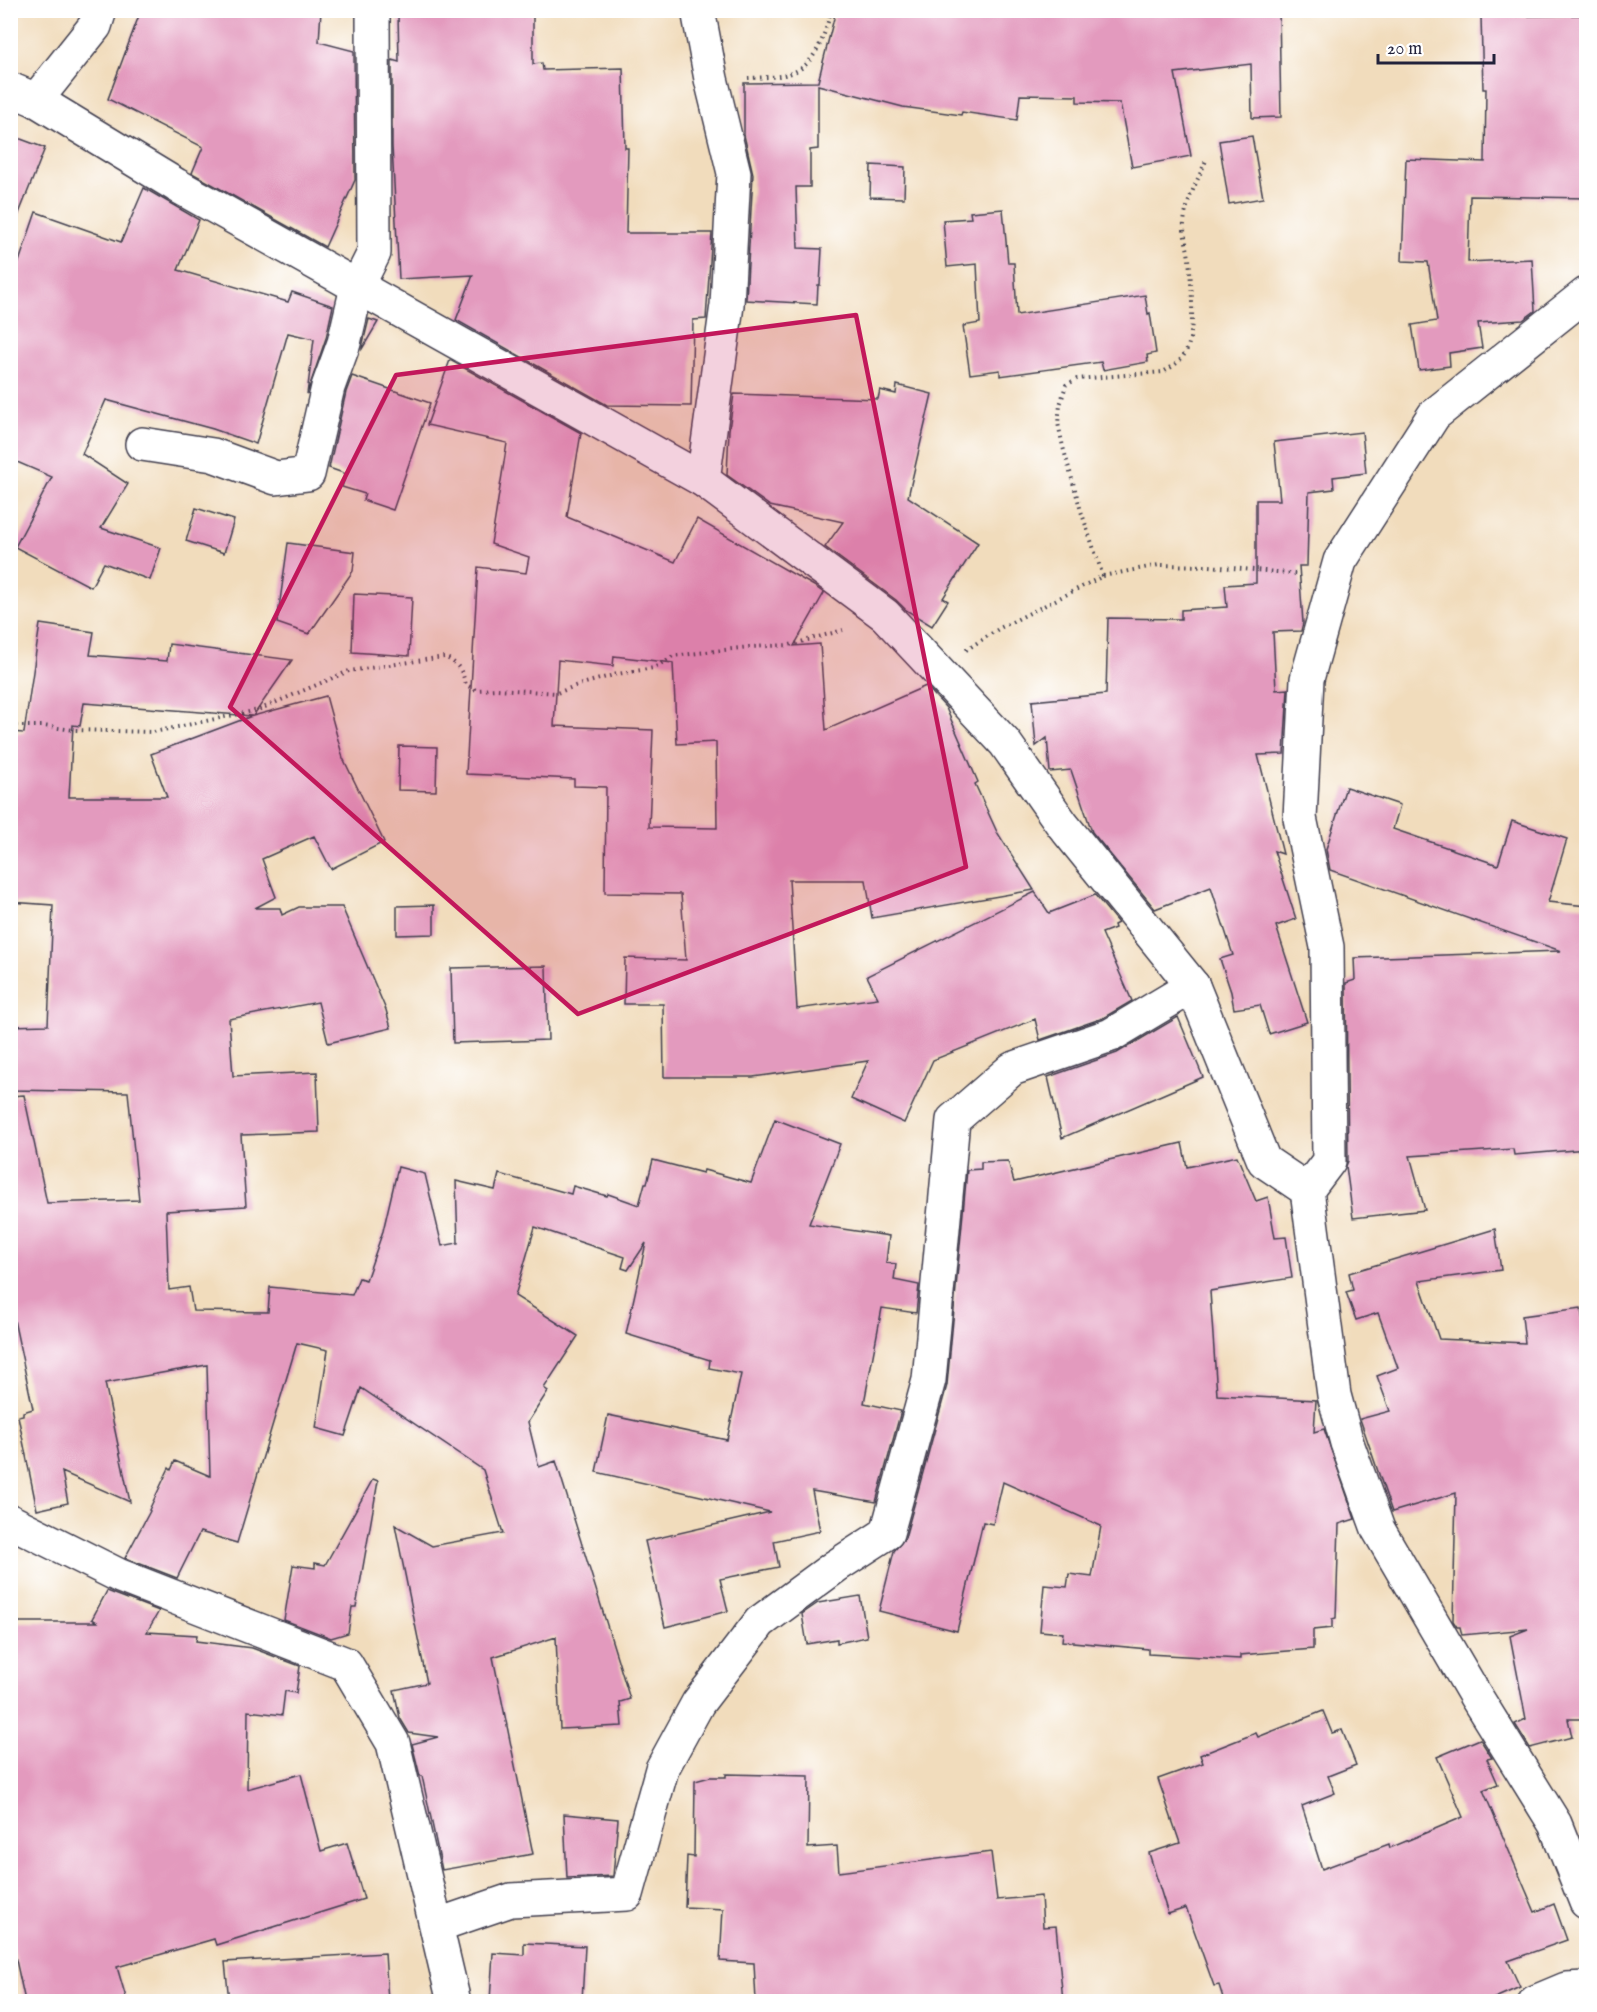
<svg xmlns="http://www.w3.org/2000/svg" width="1597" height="2012" viewBox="0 0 1597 2012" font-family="'IM FELL English',serif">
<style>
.building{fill:#e39abe;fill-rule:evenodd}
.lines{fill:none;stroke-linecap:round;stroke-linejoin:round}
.minor-casing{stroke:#413e4e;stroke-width:36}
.path{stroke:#413e4e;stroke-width:4;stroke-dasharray:1.5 4.5;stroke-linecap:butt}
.minor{stroke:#fff;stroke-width:33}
.marked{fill:#c2185b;fill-opacity:0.2;stroke:#c2185b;stroke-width:4.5;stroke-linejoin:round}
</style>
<rect width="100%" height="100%" fill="#fff"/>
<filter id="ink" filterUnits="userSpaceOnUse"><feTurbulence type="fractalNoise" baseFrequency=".0167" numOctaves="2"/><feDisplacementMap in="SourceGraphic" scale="12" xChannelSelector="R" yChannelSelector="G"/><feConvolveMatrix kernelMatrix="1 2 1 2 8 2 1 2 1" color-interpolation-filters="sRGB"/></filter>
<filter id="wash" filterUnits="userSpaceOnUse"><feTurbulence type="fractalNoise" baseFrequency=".008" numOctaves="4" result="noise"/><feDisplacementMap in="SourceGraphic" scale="24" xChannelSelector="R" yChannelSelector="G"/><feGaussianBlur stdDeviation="1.35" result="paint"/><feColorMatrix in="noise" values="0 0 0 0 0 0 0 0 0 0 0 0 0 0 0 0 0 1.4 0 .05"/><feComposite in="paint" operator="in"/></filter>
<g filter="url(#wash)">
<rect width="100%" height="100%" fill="#f1dcbc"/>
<g id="blocks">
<!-- building -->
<g class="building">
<path d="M 141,10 L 321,10 L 319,42 L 354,51 L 355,180 L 325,247 L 192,173 L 203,147 L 108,99 Z"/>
<path d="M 466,10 L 533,10 L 533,64 L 542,63 L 543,70 L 623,68 L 625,148 L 628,148 L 626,233 L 712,233 L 706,319 L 693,320 L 691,406 L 607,405 L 456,320 L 473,275 L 399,279 L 392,146 L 392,60 L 399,62 L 398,13 Z"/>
<path d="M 836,10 L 1279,10 L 1281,117 L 1252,118 L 1251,64 L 1175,73 L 1191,156 L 1132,167 L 1120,103 L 1077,102 L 1077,96 L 1020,95 L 1017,120 L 962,112 L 961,115 L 903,107 L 818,85 L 818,149 L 810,150 L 810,187 L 796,187 L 798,248 L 822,249 L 820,285 L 818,285 L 817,304 L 746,300 L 753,174 L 744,135 L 744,83 L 818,82 Z"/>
<path d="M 1587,15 L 1587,198 L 1470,196 L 1468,262 L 1532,259 L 1535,311 L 1523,320 L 1478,323 L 1482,348 L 1449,353 L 1450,366 L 1419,370 L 1412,325 L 1437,321 L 1428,262 L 1402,261 L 1406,159 L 1485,162 L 1486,89 L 1483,89 L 1481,17 Z"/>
<path d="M 10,135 L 45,148 L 12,231 L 10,231 Z"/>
<path d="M 1252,136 L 1263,198 L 1229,204 L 1219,141 Z"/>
<path d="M 871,165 L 905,167 L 904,198 L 870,197 Z"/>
<path d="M 144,188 L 199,220 L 178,270 L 288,302 L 292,292 L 333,306 L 326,338 L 307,394 L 314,339 L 288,333 L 256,444 L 213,429 L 106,400 L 82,454 L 128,484 L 101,528 L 161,548 L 150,580 L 104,563 L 91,587 L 15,547 L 52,477 L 10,459 L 10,288 L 36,212 L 121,242 Z"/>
<path d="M 1003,209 L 1008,263 L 1014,263 L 1017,315 L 1145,295 L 1148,314 L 1150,313 L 1156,353 L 1147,355 L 1148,362 L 1103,370 L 1101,362 L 1000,376 L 1000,370 L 970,374 L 963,326 L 980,323 L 977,264 L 947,267 L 943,220 L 971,218 L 970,212 Z"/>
<path d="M 369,319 L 378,322 L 362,349 L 362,347 Z"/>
<path d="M 450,360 L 581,433 L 567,517 L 675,562 L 697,519 L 814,586 L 824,593 L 794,646 L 820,644 L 826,730 L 926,686 L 946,708 L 978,782 L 975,784 L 997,832 L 1034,890 L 872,918 L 866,880 L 789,880 L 797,1009 L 878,998 L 867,976 L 1035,892 L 1049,913 L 1095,895 L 1118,923 L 1114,925 L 1115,928 L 1102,933 L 1132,1001 L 1103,1018 L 1040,1040 L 1035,1019 L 933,1060 L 904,1123 L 851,1099 L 868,1061 L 753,1077 L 664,1077 L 663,1004 L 624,1004 L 625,958 L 686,960 L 681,894 L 605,893 L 606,787 L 574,786 L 574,779 L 466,774 L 478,567 L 526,573 L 529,557 L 491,544 L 507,443 L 427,425 ZM 614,656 L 673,663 L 677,744 L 716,742 L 717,828 L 649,827 L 653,730 L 554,726 L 558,660 L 613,666 Z"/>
<path d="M 352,376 L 430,403 L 393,510 L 363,500 L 365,494 L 342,487 L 346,474 L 329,468 L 346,392 Z"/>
<path d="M 897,385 L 932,394 L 908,497 L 978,543 L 943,598 L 948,601 L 932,626 L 906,610 L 896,600 L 825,547 L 843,522 L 770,506 L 727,475 L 729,430 L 734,394 L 878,399 L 880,390 L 896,394 Z"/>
<path d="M 1362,432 L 1366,473 L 1333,477 L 1334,489 L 1309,492 L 1307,566 L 1299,566 L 1303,623 L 1301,631 L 1273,632 L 1276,690 L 1288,689 L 1284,754 L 1258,755 L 1283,854 L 1274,851 L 1296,919 L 1276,926 L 1307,1022 L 1269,1034 L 1260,1005 L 1234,1009 L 1231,992 L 1220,959 L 1233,955 L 1211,887 L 1155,909 L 1092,832 L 1071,770 L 1050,772 L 1047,738 L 1036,746 L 1032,701 L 1106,694 L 1108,618 L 1181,619 L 1181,610 L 1227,607 L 1225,585 L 1256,583 L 1256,500 L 1280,500 L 1274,442 Z"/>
<path d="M 196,508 L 234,520 L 224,553 L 186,541 Z"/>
<path d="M 288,543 L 355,552 L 353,571 L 309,634 L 277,623 Z"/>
<path d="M 354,594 L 412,597 L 409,656 L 352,652 Z"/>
<path d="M 40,624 L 94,632 L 90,655 L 167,661 L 169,644 L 292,660 L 253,716 L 326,696 L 343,758 L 384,842 L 331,869 L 314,836 L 262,859 L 276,897 L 255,908 L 280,908 L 282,915 L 299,907 L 342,907 L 386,1010 L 391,1028 L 328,1043 L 318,1002 L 229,1019 L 233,1076 L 317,1072 L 319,1132 L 241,1135 L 246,1206 L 166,1211 L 169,1290 L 189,1287 L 193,1311 L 268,1312 L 270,1287 L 352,1295 L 359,1278 L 366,1280 L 383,1231 L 398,1167 L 425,1174 L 442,1246 L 458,1243 L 456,1181 L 495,1190 L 499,1174 L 571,1194 L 573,1186 L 607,1196 L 608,1194 L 639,1205 L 645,1183 L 647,1183 L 653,1160 L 703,1173 L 704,1170 L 751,1183 L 775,1119 L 840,1144 L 809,1224 L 889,1236 L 886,1263 L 896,1264 L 894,1280 L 919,1285 L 916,1313 L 882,1308 L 864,1403 L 901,1411 L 876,1502 L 812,1491 L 820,1531 L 774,1541 L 779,1567 L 720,1579 L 728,1611 L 665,1627 L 645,1541 L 770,1512 L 596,1472 L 608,1415 L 727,1440 L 741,1374 L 709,1368 L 710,1360 L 626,1334 L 646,1243 L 628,1270 L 622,1268 L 625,1257 L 535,1227 L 515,1296 L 578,1336 L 544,1388 L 548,1391 L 528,1422 L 539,1467 L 556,1461 L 630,1699 L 620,1702 L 622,1726 L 560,1729 L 556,1637 L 493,1657 L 533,1854 L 442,1870 L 422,1776 L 420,1776 L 412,1744 L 438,1737 L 409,1733 L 400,1718 L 394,1690 L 427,1683 L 395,1525 L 432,1546 L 503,1533 L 483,1470 L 361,1388 L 345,1436 L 316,1428 L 328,1350 L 297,1343 L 237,1543 L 200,1532 L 177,1578 L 125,1558 L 150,1511 L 149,1510 L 169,1468 L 171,1470 L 175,1461 L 210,1476 L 207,1365 L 105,1383 L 130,1502 L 62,1472 L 68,1503 L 37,1510 L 18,1416 L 23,1415 L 23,1412 L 33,1409 L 10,1301 L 10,1096 L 24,1095 L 47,1203 L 139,1200 L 128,1092 L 10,1090 L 10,1026 L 48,1025 L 53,905 L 10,902 L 10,732 L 24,733 ZM 84,703 L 252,716 L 151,754 L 167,797 L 69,797 L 73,725 L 80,726 Z"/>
<path d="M 399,746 L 437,747 L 436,791 L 398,790 Z"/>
<path d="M 1346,787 L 1400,805 L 1393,829 L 1498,865 L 1512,821 L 1567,839 L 1548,902 L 1587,906 L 1587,1149 L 1514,1155 L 1513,1149 L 1410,1156 L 1425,1210 L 1353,1218 L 1346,1166 L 1348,1161 L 1346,983 L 1355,980 L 1354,958 L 1561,951 L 1330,870 L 1326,849 Z"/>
<path d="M 434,905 L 434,934 L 397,935 L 397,906 Z"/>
<path d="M 546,966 L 548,1040 L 453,1043 L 451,968 Z"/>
<path d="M 1178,1017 L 1203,1077 L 1062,1138 L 1048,1077 L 1117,1053 Z"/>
<path d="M 1182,1143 L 1187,1167 L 1237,1156 L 1256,1201 L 1268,1197 L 1275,1238 L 1286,1237 L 1292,1278 L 1210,1291 L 1217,1395 L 1316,1400 L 1314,1432 L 1324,1429 L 1355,1519 L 1339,1524 L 1336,1618 L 1332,1619 L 1332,1628 L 1313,1630 L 1313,1649 L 1240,1655 L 1240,1659 L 1148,1654 L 1148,1649 L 1062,1641 L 1063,1633 L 1040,1631 L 1044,1585 L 1067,1587 L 1069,1574 L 1092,1577 L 1101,1526 L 1003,1482 L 993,1524 L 983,1522 L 957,1631 L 879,1611 L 894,1551 L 905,1538 L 947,1385 L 967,1170 L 981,1169 L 981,1162 L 1008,1161 L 1014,1182 Z"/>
<path d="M 1495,1229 L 1501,1270 L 1419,1281 L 1439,1339 L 1525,1343 L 1522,1316 L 1581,1308 L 1587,1351 L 1587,1719 L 1568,1719 L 1572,1737 L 1530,1748 L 1515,1724 L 1526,1719 L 1510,1636 L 1528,1629 L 1462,1635 L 1460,1627 L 1457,1627 L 1453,1621 L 1456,1493 L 1392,1512 L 1360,1419 L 1390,1411 L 1377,1376 L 1398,1368 L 1378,1313 L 1356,1320 L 1346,1292 L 1353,1290 L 1349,1273 Z"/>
<path d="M 373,1479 L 378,1481 L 356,1607 L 352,1607 L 348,1633 L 331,1638 L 284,1620 L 293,1565 L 315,1568 L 315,1563 L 325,1565 Z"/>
<path d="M 107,1591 L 159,1611 L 147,1632 L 197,1635 L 196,1641 L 252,1648 L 300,1666 L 296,1693 L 285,1691 L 282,1715 L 248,1711 L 247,1789 L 301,1774 L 321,1851 L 347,1843 L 364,1899 L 216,1945 L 214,1939 L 117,1967 L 127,2001 L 25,2001 L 10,1933 L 10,1622 L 97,1622 L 92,1619 Z"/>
<path d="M 860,1596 L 867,1637 L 837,1643 L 837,1639 L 807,1644 L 802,1614 L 818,1603 Z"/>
<path d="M 1323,1711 L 1332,1733 L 1342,1730 L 1356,1765 L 1328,1776 L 1335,1793 L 1302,1806 L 1322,1869 L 1389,1844 L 1390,1848 L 1463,1817 L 1437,1757 L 1480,1739 L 1492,1758 L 1487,1759 L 1498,1784 L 1483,1790 L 1535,1912 L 1554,1904 L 1567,1940 L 1508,1961 L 1520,1987 L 1488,2001 L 1224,2001 L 1219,1985 L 1214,1986 L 1186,1908 L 1168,1914 L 1149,1853 L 1180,1843 L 1158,1779 L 1203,1763 L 1200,1755 L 1256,1733 L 1258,1737 Z"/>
<path d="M 726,1774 L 809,1776 L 808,1848 L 837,1846 L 839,1872 L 991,1852 L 997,1900 L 1041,1896 L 1043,1927 L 1056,1926 L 1063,2001 L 756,2001 L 754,1963 L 720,1961 L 723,1909 L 685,1907 L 687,1856 L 694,1857 L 695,1781 L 710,1777 L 726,1777 Z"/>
<path d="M 564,1814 L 618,1819 L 613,1876 L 567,1878 Z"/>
<path d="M 524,1943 L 585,1946 L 582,2001 L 490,2001 L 493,1953 L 524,1955 Z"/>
<path d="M 385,1953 L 388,2001 L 229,2001 L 225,1962 Z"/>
</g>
</g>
</g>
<g filter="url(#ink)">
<use href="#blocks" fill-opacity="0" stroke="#413e4e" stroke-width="1.5"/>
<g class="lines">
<!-- minor casing -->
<g class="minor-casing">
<g id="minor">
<path d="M 698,10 L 711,79 L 734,173 L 727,305 L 703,480"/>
<path d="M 10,89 L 36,100 L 176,185 L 703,480 L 885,615 L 1005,743 L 1062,824 L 1193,986 L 1264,1161 L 1307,1190 L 1334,1395 L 1347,1443 L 1378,1529 L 1475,1695 L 1555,1824 L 1586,1902"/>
<path d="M 36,100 L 95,26 L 100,10"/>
<path d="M 142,444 L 213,455 L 276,478 L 308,474 L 328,387 L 344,343 L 357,287 L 374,253 L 373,10"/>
<path d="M 1307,1190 L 1329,1161 L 1327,947 L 1300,818 L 1307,679 L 1340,561 L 1434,415 L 1586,294"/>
<path d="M 10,1521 L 120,1576 L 346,1664 L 393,1743 L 454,2002"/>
<path d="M 438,1925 L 511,1900 L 627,1894 L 662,1769 L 698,1703 L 760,1622 L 836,1566 L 887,1533 L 929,1380 L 953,1120 L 1012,1069 L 1111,1035 L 1193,986"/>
<path d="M 1535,2002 L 1566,1989 L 1586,1988"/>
</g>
</g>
<!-- path -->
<g class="path">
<path d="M 748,78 C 763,77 782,78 796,71 C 817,62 826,31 831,10"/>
<path d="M 1103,576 L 1081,511 L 1063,447 L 1058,423 L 1060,405 L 1066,385 L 1077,379 L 1163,372 C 1170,368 1179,363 1184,355 C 1197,336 1191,283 1189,259 C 1188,248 1183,234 1184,223 C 1186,200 1199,178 1207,158"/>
<path d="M 966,650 L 1000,628 L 1103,576 L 1159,565 L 1209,566 L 1299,574"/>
<path d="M 10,726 L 43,726 L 74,730 L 154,732 L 258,710 L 349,671 L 444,657 C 458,663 462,670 466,685 L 476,690 L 497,689 L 557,693 L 575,686 L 617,674 L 654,668 L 673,656 L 749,647 L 790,645 L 843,630"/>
</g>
<!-- minor -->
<use href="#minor" class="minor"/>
</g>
</g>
<!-- marked area -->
<path class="marked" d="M 856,315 L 966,867 L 578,1014 L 230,707 L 396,375 Z"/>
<!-- margin -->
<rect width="1597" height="2012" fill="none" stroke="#fff" stroke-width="36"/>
<!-- scale -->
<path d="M1378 54v9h116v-9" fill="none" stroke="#22223b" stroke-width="3"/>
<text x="1387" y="54" font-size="18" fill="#22223b" stroke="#ffffff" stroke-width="4.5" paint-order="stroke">20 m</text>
</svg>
